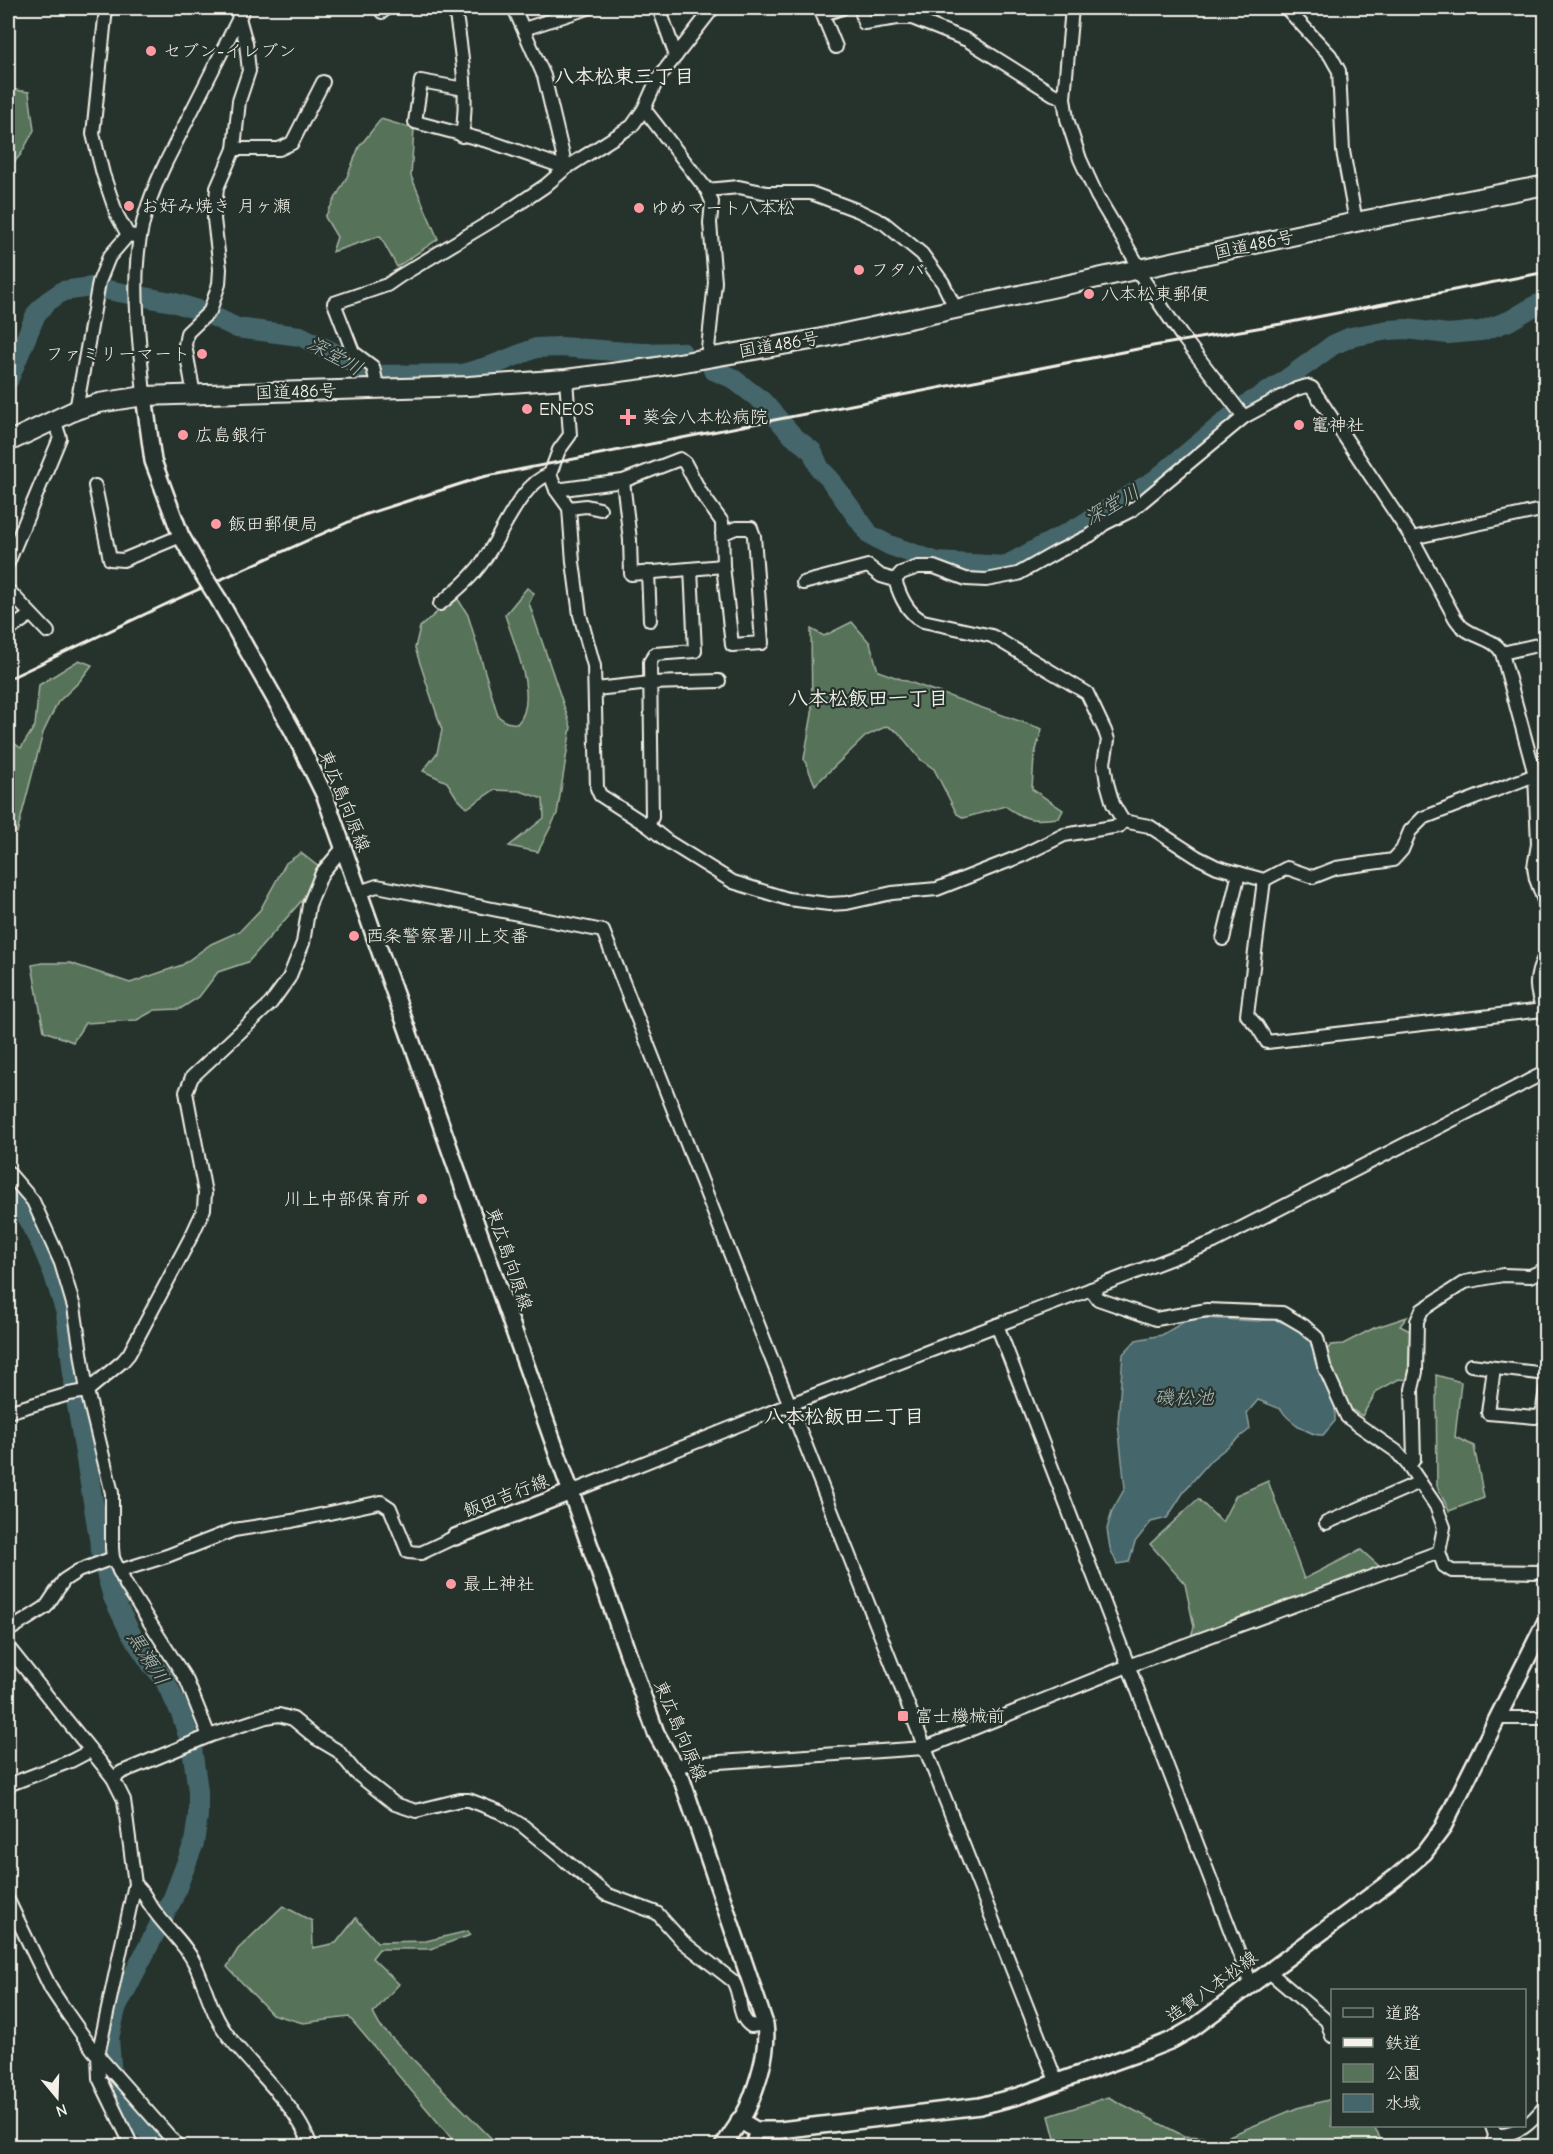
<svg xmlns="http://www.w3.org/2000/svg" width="1553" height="2154" viewBox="0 0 1553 2154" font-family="'Comic Neue','Klee One',sans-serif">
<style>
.green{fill:#56735a;stroke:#a5b2a1;stroke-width:1.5}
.water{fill:#45666b;stroke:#8b9e9d;stroke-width:1.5}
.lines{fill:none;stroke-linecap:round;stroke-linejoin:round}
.river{stroke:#45666b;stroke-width:20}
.minor-casing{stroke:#f4f1e8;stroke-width:16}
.major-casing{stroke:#f4f1e8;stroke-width:20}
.highway-casing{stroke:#f4f1e8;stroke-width:22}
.minor{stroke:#26332d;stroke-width:12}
.major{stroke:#26332d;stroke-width:15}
.highway{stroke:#26332d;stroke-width:18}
.rail{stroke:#f4f1e8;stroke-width:3}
.major-bridge-casing{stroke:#f4f1e8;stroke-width:20;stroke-linecap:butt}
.major-bridge{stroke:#26332d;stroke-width:15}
.poi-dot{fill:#ff9aa2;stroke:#26332d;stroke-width:2}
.labels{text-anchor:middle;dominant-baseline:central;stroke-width:4.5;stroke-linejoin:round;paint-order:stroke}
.poi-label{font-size:18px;fill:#f4f1e8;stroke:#26332d;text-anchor:start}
.street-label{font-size:18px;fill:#f4f1e8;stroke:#26332d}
.neighbourhood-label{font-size:20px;font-weight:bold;fill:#f4f1e8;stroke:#26332d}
.water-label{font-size:20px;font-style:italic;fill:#aeb9b6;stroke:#26332d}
</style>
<rect width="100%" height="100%" fill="#26332d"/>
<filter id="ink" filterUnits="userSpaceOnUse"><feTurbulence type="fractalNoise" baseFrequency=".0167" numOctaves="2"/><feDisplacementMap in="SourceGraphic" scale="12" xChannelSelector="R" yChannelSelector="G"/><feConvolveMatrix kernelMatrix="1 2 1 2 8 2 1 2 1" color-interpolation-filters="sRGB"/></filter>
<g filter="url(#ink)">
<!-- green -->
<g class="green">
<path d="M 8,89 L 29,92 L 34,130 L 21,154 L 8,170 Z"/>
<path d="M 381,119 L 414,129 L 411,176 L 438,239 L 397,267 L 380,236 L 332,252 L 337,237 L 325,217 L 347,177 L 359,147 Z"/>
<path d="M 527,588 L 534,593 L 529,603 L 571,727 L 557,814 L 538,852 L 509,846 L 544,818 L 543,799 L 520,791 L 494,790 L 467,808 L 457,798 L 447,782 L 423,771 L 437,753 L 442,730 L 415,648 L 420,627 L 456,596 L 468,615 L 498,716 L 506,722 L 517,724 C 540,701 514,643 505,615 Z"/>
<path d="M 852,622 L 870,643 L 878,671 L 1042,729 L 1034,757 L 1032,789 L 1063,810 L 1059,818 C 1034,821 1026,821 1005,806 L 964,818 L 957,814 L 934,769 L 921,760 L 898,732 L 887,726 L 866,736 L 815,785 L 804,759 L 812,714 L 811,629 L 824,636 Z"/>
<path d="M 79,660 L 92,665 L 79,682 L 58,702 L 43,733 L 17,833 L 8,827 L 8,739 L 21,748 L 35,726 L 39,685 Z"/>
<path d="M 301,853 L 320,868 L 303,899 L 248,962 L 218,972 L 199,997 L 180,1009 L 155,1010 L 137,1020 L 85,1023 L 73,1042 L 44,1031 L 32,965 L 42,963 L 70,963 L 130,983 L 182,965 L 211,944 L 240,931 L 260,910 L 286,863 Z"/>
<path d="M 1407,1317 L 1400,1326 L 1410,1331 L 1408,1380 L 1399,1379 L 1377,1391 L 1362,1416 L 1349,1408 L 1330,1371 L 1326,1351 L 1331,1345 L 1343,1344 L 1374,1328 Z"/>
<path d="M 1436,1375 L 1461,1382 L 1455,1437 L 1474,1446 L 1484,1498 L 1449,1511 L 1437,1486 Z"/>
<path d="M 1268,1481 L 1304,1579 L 1361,1550 L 1380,1567 L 1191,1636 L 1194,1627 L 1185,1584 L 1150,1544 L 1198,1499 L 1222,1522 L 1236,1495 Z"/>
<path d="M 283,1906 L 312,1921 L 313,1948 L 336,1943 L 356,1918 L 377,1942 L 426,1941 L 468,1931 L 471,1935 L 430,1949 L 379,1949 L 372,1958 L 399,1984 L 373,2013 L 380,2026 L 499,2146 L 458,2146 L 349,2017 L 303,2023 L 272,2014 L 227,1967 L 238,1949 Z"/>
<path d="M 1108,2097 L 1184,2136 L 1224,2138 L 1297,2108 L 1332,2099 L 1332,2126 L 1375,2126 L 1383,2146 L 1057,2146 L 1049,2116 Z"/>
</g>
<!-- water -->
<path class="water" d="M 1201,1318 L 1257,1321 L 1273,1319 L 1292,1326 L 1309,1338 L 1323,1377 L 1335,1403 L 1335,1421 L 1323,1435 C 1310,1436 1287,1420 1281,1409 L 1258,1400 L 1247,1413 L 1250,1429 L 1211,1460 L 1185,1490 L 1167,1518 L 1151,1522 L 1135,1542 L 1129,1562 L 1117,1564 L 1110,1548 L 1107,1529 L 1112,1511 L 1125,1488 L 1118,1423 L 1123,1354 L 1136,1340 L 1162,1335 L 1187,1320 Z"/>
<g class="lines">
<!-- river -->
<g class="river">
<path d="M 713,370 L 732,378 L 762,401 L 793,436 L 812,451 L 820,469 L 829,478 L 870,535 L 889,545 L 937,562 L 1005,566 L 1080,526 L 1155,480 L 1244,406 L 1280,384 L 1333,345 L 1351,337 L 1388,330 L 1406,329 L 1448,334 L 1481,331 L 1509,321 L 1536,305 L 1546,302"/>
<path d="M 8,381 L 36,314 L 47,302 L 63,291 L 91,287 L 172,302 L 202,311 L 237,328 L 300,336 L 349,360 L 369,375 L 462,374 L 493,365 L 536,348 L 561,347 L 640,353 L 682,352"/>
<path d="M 8,1188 L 19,1203 L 41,1244 L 53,1272 L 66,1313 L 76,1399 L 103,1562 L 113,1597 L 130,1632 L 152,1665 L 163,1677 L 181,1713 L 192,1748 L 198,1791 L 198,1816 L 194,1843 L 173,1898 L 116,2009 L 109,2038 L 112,2077 L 119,2098 L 134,2124 L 146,2129 L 160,2146"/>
</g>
<!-- minor casing -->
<g class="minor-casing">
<g id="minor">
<path d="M 106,8 L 93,134 L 103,174 L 117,215 L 128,235"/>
<path d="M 455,8 C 461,50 469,93 462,136"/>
<path d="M 514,8 L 544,76 L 566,168"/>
<path d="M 659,8 L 676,56"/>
<path d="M 820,8 L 836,47"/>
<path d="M 861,8 L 864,23 L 898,18 L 912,18 L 967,40 L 1053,94 L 1064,98"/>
<path d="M 1072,8 L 1064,98 L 1067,119 L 1080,159 L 1097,196 L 1141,270 L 1143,279 L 1181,335 L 1244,417"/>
<path d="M 1286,8 L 1330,55 L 1339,71 L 1343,151 L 1356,222"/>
<path d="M 382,12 L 387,8"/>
<path d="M 823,14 L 842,8"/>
<path d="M 524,29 L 588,8"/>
<path d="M 464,89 L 421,81 L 415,122 L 491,142 L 566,168"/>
<path d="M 644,109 L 707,190 L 712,202 L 710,223 L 715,282 L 707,358"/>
<path d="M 234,149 L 279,149 L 292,143 L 323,82"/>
<path d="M 707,190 L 739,187 L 767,193 L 811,193 L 859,211 L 884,223 L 922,254 L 943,283 L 956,310"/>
<path d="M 566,379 L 570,435 L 559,450 L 550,474 L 556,490 L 569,508 L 573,562 L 580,615 L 594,666 L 597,788 L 600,795 L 648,826 L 667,841 L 733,882 L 788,899 L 829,904 L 847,903 L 892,893 L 937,889 L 1021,856 L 1064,835 L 1119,826 L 1123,821"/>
<path d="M 378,390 L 373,367 L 353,352 L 334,303 L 387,285 L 400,276 L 508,211 L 545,186 L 566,168 L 632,126 L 644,109 L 657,80 L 713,8"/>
<path d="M 194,395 L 185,345 L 187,333 L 210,311 L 219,284 L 220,269 L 214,219 L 217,188 L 234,149 L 239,101 L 249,71 L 246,43 L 238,14"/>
<path d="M 144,396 C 140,341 130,281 142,227 C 147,205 156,183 166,162 L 244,8"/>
<path d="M 76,410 L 99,282 L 109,257 L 128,235 L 135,236"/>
<path d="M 623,481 L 630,540 L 631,574 L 723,566"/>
<path d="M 95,486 L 110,559 L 123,560 L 181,536"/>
<path d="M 556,490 L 623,481 L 680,459 L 685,463 L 701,493 L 722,522 L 723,566 L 732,645 L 762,643 L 754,536 L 751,528 L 736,528 L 722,534"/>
<path d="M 569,508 L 586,506 L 600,509"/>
<path d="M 1412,538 L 1546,509"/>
<path d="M 8,563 L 60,438 L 54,419"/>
<path d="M 648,572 L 650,620"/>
<path d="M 895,580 L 901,573 L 918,567 L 934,567 L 966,579 L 986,580 L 1018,574 L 1055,553 L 1091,535 L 1104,524 L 1132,510 L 1244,417 L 1296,389 L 1307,386 L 1312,388 L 1412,538 L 1455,618 C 1458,622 1461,627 1465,629 C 1477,638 1495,639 1502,653 L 1535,775 L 1538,844 L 1534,867 L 1536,879 L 1546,906"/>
<path d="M 895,580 C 900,596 907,613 923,621 L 992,636 L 1087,693 L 1105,731 L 1108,740 L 1104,763 L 1107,783 L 1113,804 L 1123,821 L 1149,826 L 1197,857 L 1217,867 L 1264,880 L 1287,868 L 1313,877 L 1336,868 L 1393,860 L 1402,850 L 1410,831 L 1423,818 L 1535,775"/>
<path d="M 803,583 L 868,566 L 881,576 L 895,580"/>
<path d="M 8,590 L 48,632"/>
<path d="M 440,604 C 453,593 467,582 477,569 C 500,543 517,485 550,474"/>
<path d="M 8,631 L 30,615"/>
<path d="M 1502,653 L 1546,643"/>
<path d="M 596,689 L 650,683 L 719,681"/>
<path d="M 648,826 L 652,817 L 650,662 L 655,654 L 695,651 L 691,569"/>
<path d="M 1264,880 L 1247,1015 L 1257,1026 L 1267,1042 L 1543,1010"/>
<path d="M 359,892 L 377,886 L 603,931 L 1057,2083"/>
<path d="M 1223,939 L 1239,873"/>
<path d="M 1545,1015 C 1535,991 1533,978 1546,954"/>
<path d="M 8,1172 L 33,1201 L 61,1263 L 74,1307 L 87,1391 L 112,1493 L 112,1548 L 113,1558 L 126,1585 L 187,1681 L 209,1736"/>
<path d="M 1091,1289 L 1098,1299 L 1156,1319 L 1207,1310 L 1282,1313 L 1304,1326 L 1317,1338 L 1324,1366 L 1347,1417 L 1396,1451 L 1409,1466 L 1436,1506 L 1444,1527 L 1439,1552 L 1444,1566 L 1452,1571 L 1546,1572"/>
<path d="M 997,1325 L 1251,1984"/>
<path d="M 1471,1365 L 1546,1374"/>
<path d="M 1494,1368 L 1488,1413 L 1535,1417 L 1542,1415 L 1546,1389"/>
<path d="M 8,1412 L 69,1394 L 87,1391 L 123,1361 L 129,1354 L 193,1233 L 204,1209 L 205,1193 L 186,1092 L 192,1077 L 271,1003 L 289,978 L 303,943 L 309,905 L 322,873 L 343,848"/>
<path d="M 1409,1466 L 1414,1459 L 1412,1389 L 1416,1372 L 1417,1321 L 1422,1310 L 1465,1282 L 1503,1275 L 1530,1276 L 1546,1269"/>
<path d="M 571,1492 L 791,1404 L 1214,1242 L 1546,1072"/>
<path d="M 1326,1523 L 1420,1482"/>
<path d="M 119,1571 L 167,1556 L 234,1530 L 292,1521 L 381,1502 L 390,1508 L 408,1552 L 421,1553 L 455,1537"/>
<path d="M 8,1631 L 46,1607 L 64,1580 L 78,1571 L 113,1558"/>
<path d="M 8,1647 L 113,1778 L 124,1800 L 135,1884 L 98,2055 L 99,2078 L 132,2146"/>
<path d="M 1498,1718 L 1546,1718"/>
<path d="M 675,1765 L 925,1748 L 1128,1666 L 1439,1552"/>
<path d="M 113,1778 L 122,1772 L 209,1736 L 266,1717 L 279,1715 L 293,1719 L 316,1738 L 338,1751 L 356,1773 L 395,1804 L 416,1811 L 460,1800 L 469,1800 L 500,1812 L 523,1826 L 606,1894 L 657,1913 L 683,1942 L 733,1981 C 743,1997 736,2016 751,2026 L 765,2024"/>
<path d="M 8,1785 L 71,1761 L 90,1751"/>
<path d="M 135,1884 C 143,1890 145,1898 151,1906 C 164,1927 184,1941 195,1964 C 206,1987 211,2013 227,2034 C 255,2072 294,2101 311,2146"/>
<path d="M 8,1900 L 51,1989 L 67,2013 L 93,2050 L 178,2146"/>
<path d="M 1268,1971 L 1327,2021 L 1332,2036"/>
<path d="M 1492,2126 L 1495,2135 L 1492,2146"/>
<path d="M 1495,2135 C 1519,2136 1531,2123 1546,2105"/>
<path d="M 752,2146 L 756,2130"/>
</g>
</g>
<!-- major casing -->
<g class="major-casing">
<g id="major">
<path d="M 144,396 L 153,461 L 181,536 L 202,573"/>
<path d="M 219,600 L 293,731 L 325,796 L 656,1733 L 682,1780 L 765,2024 C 769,2050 758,2083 748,2107 C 742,2120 731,2134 723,2146"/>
<path d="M 455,1537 L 571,1492"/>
<path d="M 739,2120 L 756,2130 L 780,2130 L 980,2106 L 1018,2096 L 1147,2050 L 1172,2040 L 1193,2028 L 1396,1877 L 1424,1853 L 1442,1829 L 1546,1621"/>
</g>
</g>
<!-- highway casing -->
<g class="highway-casing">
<path id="highway" d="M 8,442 L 76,410 L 99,403 L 144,396 L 469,386 L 566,379 L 650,368 L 817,339 L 1356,222 L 1546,185"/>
</g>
<!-- minor -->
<use href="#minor" class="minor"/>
<!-- major -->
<use href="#major" class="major"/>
<!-- highway -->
<use href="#highway" class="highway"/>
<!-- rail -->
<path class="rail" d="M 8,679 L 175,600 L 364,515 L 482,477 L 1153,346 L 1281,324 L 1546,272"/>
<!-- major-bridge casing -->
<g class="major-bridge-casing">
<path id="major-bridge" d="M 202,573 L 219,600"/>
</g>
<!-- major-bridge -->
<use href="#major-bridge" class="major-bridge"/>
</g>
</g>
<!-- markers -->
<g class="poi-dot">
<circle cx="151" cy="51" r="6"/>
<circle cx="129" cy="206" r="6"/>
<circle cx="639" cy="208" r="6"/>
<circle cx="859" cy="270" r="6"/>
<circle cx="1089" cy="294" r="6"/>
<circle cx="202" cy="354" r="6"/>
<circle cx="527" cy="409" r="6"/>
<path d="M625 408h6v6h6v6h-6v6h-6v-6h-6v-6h6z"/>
<circle cx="1299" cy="425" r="6"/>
<circle cx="183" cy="435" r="6"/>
<circle cx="216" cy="524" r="6"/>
<circle cx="354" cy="936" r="6"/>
<circle cx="422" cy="1199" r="6"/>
<circle cx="451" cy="1584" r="6"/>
<rect x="897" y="1710" width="12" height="12" rx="3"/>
</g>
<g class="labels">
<!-- poi labels -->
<g class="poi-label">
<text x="163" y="51">セブン-イレブン</text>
<text x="141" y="206">お好み焼き 月ヶ瀬</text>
<text x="651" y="208">ゆめマート八本松</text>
<text x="871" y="270">フタバ</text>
<text x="1101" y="294">八本松東郵便</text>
<text x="190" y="354" text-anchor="end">ファミリーマート</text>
<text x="539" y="409">ENEOS</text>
<text x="642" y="417">葵会八本松病院</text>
<text x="1311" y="425">竃神社</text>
<text x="195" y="435">広島銀行</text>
<text x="228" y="524">飯田郵便局</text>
<text x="366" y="936">西条警察署川上交番</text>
<text x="410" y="1199" text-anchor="end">川上中部保育所</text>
<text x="463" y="1584">最上神社</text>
<text x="915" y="1716">富士機械前</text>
</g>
<!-- street labels -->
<g class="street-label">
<text transform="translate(1254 245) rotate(-12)">国道486号</text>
<text transform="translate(779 345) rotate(-10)">国道486号</text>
<text transform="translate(296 392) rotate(-2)">国道486号</text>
<text transform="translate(344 801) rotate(68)">東広島向原線</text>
<text transform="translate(509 1259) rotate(71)">東広島向原線</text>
<text transform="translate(506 1496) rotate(-21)">飯田吉行線</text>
<text transform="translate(680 1731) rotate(67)">東広島向原線</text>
<text transform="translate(1212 1987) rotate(-36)">造賀八本松線</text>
</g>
<!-- neighbourhood labels -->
<g class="neighbourhood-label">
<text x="624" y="76">八本松東三丁目</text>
<text x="868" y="698">八本松飯田一丁目</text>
<text x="844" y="1416">八本松飯田二丁目</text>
</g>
<!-- water labels -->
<g class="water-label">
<text transform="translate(335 356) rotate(29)">深堂川</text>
<text transform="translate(1112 505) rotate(-30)">深堂川</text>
<text x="1184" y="1397">磯松池</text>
<text transform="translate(148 1658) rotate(58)">黒瀬川</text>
</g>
</g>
<!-- margin -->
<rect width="1553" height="2154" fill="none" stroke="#26332d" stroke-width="30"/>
<rect x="15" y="15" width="1523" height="2124" fill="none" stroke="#f4f1e8" stroke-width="2" filter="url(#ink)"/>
<!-- legend -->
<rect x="1331" y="1989" width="195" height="138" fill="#26332d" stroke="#787f78" stroke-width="1.5"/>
<rect x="1343" y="2008" width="30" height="9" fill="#26332d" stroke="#787f78" stroke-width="1.5"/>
<text x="1385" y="2019" font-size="18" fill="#f4f1e8">道路</text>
<rect x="1343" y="2038" width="30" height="9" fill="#f4f1e8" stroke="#787f78" stroke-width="1.5"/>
<text x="1385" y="2049" font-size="18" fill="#f4f1e8">鉄道</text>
<rect x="1343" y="2064" width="30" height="18" fill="#56735a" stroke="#787f78" stroke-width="1.5"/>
<text x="1385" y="2079" font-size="18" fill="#f4f1e8">公園</text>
<rect x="1343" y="2094" width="30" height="18" fill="#45666b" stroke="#787f78" stroke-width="1.5"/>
<text x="1385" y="2109" font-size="18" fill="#f4f1e8">水域</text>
<!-- north arrow -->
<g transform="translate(57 2097) rotate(161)" stroke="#26332d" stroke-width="4.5" paint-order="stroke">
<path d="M0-4.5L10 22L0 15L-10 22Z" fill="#f4f1e8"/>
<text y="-9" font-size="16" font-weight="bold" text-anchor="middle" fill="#f4f1e8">N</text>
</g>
</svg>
